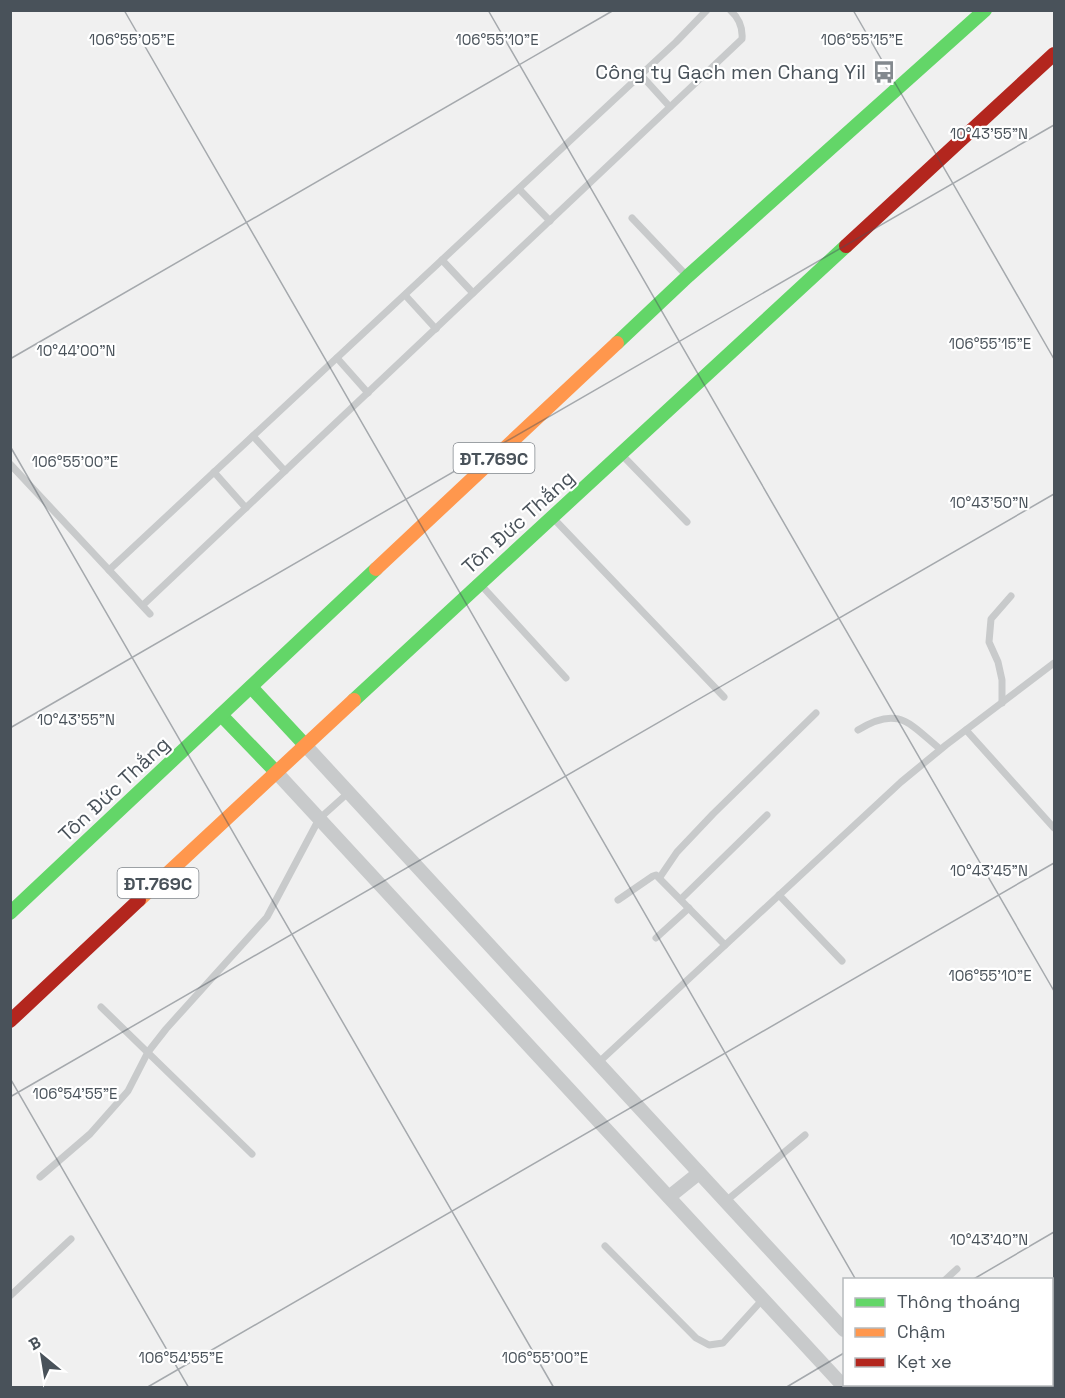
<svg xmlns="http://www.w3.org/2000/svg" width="1065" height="1398" viewBox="0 0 1065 1398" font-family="'Space Grotesk',sans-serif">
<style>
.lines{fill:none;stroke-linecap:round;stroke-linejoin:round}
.lane{stroke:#c8cacb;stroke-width:7}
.street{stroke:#c8cacb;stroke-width:14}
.fast{stroke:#63d668;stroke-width:14}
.slow{stroke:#ff974d;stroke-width:14}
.jam{stroke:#b3261e;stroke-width:14}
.ticks{fill:none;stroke:#49525a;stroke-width:1.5;stroke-opacity:0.45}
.labels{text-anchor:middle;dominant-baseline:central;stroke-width:4.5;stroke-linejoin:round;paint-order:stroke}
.shield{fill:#fff;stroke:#80868c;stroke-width:1.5}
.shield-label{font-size:18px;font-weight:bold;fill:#49525a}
.poi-label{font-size:20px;fill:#49525a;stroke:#fff;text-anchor:end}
.street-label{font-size:20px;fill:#49525a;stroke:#fff}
.ticks-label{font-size:15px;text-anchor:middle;fill:#49525a;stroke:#fff;stroke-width:4.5;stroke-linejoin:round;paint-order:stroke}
</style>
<rect width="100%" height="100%" fill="#f0f0f0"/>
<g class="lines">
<!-- lane -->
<g class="lane">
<path d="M 641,75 L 670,107"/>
<path d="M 519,189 L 550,221"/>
<path d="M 632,218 L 686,275"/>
<path d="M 442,260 L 473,293"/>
<path d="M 405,295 L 436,329"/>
<path d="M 337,358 L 368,393"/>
<path d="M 253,436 L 285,471"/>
<path d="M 623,456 L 687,522"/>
<path d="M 10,464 L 150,614"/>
<path d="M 214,472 L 246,508"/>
<path d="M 554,519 L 724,697"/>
<path d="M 109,570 L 676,42 L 707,10"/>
<path d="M 481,585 L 566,678"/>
<path d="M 143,605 L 742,39 C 743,27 739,18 730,10"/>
<path d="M 1002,703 L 1002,680 L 998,662 L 989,642 L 991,619 L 1011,596"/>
<path d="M 858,730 C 898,705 909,723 940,749"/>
<path d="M 966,730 L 1054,828"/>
<path d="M 660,877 L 677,852 L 713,814 L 816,713"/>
<path d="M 779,895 L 842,961"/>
<path d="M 681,899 L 767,815"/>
<path d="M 618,900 L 653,876 L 656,875 L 725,945"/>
<path d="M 656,938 L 689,908"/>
<path d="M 101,1007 L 252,1154"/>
<path d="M 598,1063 L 901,782 L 946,745 L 1054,663"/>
<path d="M 40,1177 L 90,1134 L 128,1091 L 148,1052 L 166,1029 L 267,917 L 319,819 L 349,792"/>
<path d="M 726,1201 L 805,1135"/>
<path d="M 605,1246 L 696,1338 L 709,1345 L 723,1343 L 763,1299"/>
<path d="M 945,1280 L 957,1269"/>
<path d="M 10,1296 L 71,1239"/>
<path d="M 946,1384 L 949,1388"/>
</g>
<!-- street -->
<g class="street">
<path d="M 305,745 L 844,1330"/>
<path d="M 276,772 L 845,1388"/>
<path d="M 669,1197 L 699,1173"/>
<path d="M 895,1384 L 898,1388"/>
</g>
<!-- fast -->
<g class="fast">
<path d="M 617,343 L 688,276 L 985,10"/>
<path d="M 251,687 L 305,745"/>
<path d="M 354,700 L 846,246"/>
<path d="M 221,715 L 276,772"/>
<path d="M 10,913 L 376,569"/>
</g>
<!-- slow -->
<g class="slow">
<path d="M 376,569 L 617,343"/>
<path d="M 139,900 L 354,700"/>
</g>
<!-- jam -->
<g class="jam">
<path d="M 846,246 L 1054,54"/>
<path d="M 10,1021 L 139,900"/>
</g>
</g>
<!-- ticks -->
<path class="ticks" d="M 124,10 L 856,1280M 488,10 L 1054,991M 853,10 L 1054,359M 10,359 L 614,10M 10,446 L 554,1388M 10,728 L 1054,125M 10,1078 L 189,1388M 10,1097 L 1054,494M 972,1280 L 1054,1232M 917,1384 L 919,1388M 146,1388 L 1054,863M 785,1388 L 844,1353"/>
<!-- icons -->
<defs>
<g id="bus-bare" transform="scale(1.8)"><path d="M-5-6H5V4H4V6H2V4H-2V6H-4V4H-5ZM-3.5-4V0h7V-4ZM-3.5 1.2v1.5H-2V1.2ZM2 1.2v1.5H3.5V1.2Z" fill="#83898e" stroke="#fff" stroke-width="2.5" paint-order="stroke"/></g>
</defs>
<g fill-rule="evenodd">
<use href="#bus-bare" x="884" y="72"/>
</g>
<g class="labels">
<!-- shield labels -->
<g class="shield">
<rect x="453.5" y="443" width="81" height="30" rx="4.5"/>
<rect x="117.5" y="868" width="81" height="30" rx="4.5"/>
</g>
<g class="shield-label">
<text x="494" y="458">ĐT.769C</text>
<text x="158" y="883">ĐT.769C</text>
</g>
<!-- poi labels -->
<g class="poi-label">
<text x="866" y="72">Công ty Gạch men Chang Yil</text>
</g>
<!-- street labels -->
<g class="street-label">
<text transform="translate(518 522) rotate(-42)">Tôn Đức Thắng</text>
<text transform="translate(114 789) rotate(-43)">Tôn Đức Thắng</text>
</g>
</g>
<g class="ticks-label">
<text x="132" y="45">106°55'05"E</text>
<text x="497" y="45">106°55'10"E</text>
<text x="862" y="45">106°55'15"E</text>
<text x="989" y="139">10°43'55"N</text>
<text x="990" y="349">106°55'15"E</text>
<text x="76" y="356">10°44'00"N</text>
<text x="75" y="467">106°55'00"E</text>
<text x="989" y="508">10°43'50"N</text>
<text x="76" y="725">10°43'55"N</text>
<text x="989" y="876">10°43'45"N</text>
<text x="990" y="981">106°55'10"E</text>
<text x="75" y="1099">106°54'55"E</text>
<text x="989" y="1245">10°43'40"N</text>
<text x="181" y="1363">106°54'55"E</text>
<text x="545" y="1363">106°55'00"E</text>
</g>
<!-- border -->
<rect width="1065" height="1398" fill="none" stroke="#49525a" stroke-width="24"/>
<!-- legend -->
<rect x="843" y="1278" width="210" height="108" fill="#ffffff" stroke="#b6babd" stroke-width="1.5"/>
<rect x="855" y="1298" width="30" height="9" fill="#63d668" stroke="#b6babd" stroke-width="1.5"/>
<text x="897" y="1308" font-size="18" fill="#49525a">Thông thoáng</text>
<rect x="855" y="1328" width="30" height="9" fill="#ff974d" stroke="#b6babd" stroke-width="1.5"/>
<text x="897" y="1338" font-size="18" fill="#49525a">Chậm</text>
<rect x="855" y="1358" width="30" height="9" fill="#b3261e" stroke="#b6babd" stroke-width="1.5"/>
<text x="897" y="1368" font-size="18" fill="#49525a">Kẹt xe</text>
<!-- north arrow -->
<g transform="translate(42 1356) rotate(330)" stroke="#ffffff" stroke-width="4.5" paint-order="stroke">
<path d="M0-4.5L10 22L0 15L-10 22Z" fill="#49525a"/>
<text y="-9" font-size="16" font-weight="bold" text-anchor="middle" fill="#49525a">B</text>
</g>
</svg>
